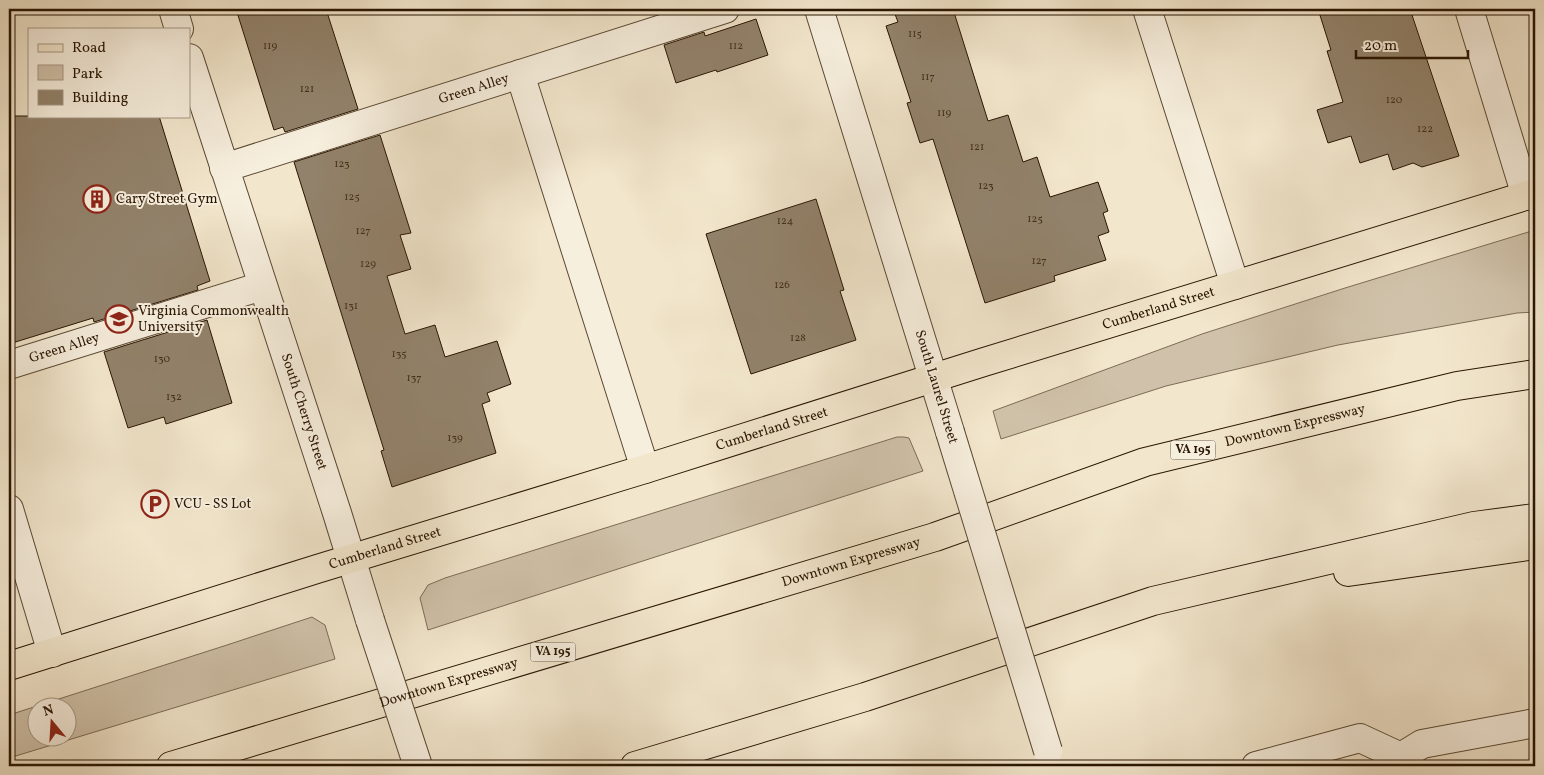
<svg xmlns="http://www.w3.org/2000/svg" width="1544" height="775" viewBox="0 0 1544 775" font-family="Vollkorn,serif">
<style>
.green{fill:#d0c2aa;stroke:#7c6c56;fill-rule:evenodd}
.building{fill:#92826b;stroke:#291502}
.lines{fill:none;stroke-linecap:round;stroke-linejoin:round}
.minor-casing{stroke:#5b4934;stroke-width:30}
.major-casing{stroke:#291502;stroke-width:30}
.highway-casing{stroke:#291502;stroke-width:30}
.minor{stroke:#f7efde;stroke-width:28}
.major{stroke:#f2e6cc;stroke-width:28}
.highway{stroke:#f2e6cc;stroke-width:28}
.minor-bridge-casing{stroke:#5b4934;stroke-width:30;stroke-linecap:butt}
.minor-bridge{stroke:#f7efde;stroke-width:28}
.labels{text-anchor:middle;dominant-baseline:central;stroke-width:4;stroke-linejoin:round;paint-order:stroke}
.number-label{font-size:11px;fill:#43301c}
.shield{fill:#f7efde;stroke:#675644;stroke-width:1}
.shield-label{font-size:12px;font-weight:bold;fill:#291502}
.street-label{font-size:14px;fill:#291502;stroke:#f7efde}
.poi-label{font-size:14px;fill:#291502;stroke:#f7efde;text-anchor:start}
</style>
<rect width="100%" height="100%" fill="#f2e6cc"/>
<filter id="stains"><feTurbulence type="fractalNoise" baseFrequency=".004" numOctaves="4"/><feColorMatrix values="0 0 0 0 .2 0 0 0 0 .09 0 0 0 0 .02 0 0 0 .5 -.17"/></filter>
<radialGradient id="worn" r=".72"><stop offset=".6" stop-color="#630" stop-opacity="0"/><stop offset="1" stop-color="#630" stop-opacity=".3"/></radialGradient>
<!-- green -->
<g class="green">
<path d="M 1535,230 L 1535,312 L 1517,313 L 1338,345 L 1166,386 L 1001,439 L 993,411 L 1202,334 L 1345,288 Z"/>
<path d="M 897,437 L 904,437 L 909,438 L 923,471 L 428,630 L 420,598 L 428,585 L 445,578 Z"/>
<path d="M 312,617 L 325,625 L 335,659 L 9,758 L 9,715 L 227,645 ZM 38,708 L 68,708 L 68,738 L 38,738 Z"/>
</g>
<!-- building -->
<g class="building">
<path d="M 236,9 L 326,9 L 358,109 L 285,132 L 283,127 L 274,130 Z"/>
<path d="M 893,9 L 953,9 L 988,121 L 1008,115 L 1023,162 L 1037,157 L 1050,197 L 1098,182 L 1108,211 L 1103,213 L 1109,232 L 1098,236 L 1106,260 L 1054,276 L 1055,281 L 985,303 L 933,139 L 920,143 L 907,103 L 911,102 L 886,26 L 898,22 Z"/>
<path d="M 1318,9 L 1410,9 L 1459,156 L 1422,167 L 1413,163 L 1393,170 L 1388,154 L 1360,163 L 1351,136 L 1328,143 L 1317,110 L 1343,102 L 1327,51 L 1331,50 Z"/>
<path d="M 756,19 L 768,55 L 717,72 L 716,70 L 676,83 L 664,45 L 704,32 L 705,36 Z"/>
<path d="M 9,116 L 159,116 L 210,281 L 197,286 L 198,290 L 94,322 L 93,318 L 9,344 Z"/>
<path d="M 380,135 L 411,233 L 400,235 L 411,269 L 387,276 L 405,334 L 435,325 L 445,357 L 497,341 L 511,384 L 487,393 L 490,401 L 482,404 L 496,453 L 392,487 L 381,451 L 384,450 L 294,162 Z"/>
<path d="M 816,199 L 844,290 L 840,291 L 856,340 L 751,374 L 706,234 Z"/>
<path d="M 207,320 L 232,403 L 166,424 L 164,417 L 128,428 L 104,352 Z"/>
</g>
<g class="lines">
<!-- minor casing -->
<g class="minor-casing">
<g id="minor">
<path d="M 173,9 L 179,29"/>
<path d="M 819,9 L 950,432"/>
<path d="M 1147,9 L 1235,285"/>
<path d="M 1469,9 L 1526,196"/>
<path id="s1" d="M 189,58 L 337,513 L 370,620"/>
<path d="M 520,74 L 645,469"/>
<path id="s2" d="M 224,168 L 725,9"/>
<path id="s3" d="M 9,365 L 262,286"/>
<path d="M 9,509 L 52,653"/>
<path d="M 1256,766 L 1360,738 L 1401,757"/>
<path d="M 1395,766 L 1401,757 L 1422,744 L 1535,723"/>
</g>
</g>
<!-- major casing -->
<g class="major-casing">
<g id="major">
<path id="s4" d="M 9,666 L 317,569 L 645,469 L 984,362 L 1535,193"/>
</g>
</g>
<!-- highway casing -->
<g class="highway-casing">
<g id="highway">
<path d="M 1348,572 L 1535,545"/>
<path id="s5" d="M 171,766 L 935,537 L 1145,462 L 1457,386 L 1535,374"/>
<path d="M 635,766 L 865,697 L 1153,601 L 1474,526 L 1535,518"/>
</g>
</g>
<!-- minor -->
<use href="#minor" class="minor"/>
<!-- major -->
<use href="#major" class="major"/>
<!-- highway -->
<use href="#highway" class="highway"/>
<!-- minor-bridge casing -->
<g class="minor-bridge-casing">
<g id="minor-bridge">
<path d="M 950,432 L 1048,751"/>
<path d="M 370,620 L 418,766"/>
</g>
</g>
<!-- minor-bridge -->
<use href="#minor-bridge" class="minor-bridge"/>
</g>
<!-- icons -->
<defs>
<g id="building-ring" transform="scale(1.4375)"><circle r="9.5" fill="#f7efde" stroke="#8f2418" stroke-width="1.5"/><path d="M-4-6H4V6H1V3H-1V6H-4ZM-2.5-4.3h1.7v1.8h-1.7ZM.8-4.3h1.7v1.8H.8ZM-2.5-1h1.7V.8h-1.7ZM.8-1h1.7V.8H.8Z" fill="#8f2418"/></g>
<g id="university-ring" transform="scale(1.4375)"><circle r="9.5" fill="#f7efde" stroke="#8f2418" stroke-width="1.5"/><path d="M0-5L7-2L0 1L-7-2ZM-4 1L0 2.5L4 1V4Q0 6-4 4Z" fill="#8f2418"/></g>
<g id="parking-ring" transform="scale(1.4375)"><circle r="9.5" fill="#f7efde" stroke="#8f2418" stroke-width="1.5"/><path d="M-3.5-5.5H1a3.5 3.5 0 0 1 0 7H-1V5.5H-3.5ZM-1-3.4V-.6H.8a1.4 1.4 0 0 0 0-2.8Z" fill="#8f2418"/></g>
</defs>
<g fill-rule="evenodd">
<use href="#building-ring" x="97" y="199"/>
<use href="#university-ring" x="119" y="319"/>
<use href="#parking-ring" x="155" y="504"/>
</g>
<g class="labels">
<!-- number labels -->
<g class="number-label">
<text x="915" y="34">115</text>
<text x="270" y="46">119</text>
<text x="736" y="46">112</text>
<text x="928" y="77">117</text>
<text x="307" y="89">121</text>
<text x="1394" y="100">120</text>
<text x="944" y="113">119</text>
<text x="1425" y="129">122</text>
<text x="977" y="147">121</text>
<text x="342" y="164">123</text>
<text x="986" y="186">123</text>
<text x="352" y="197">125</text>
<text x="1035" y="219">125</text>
<text x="785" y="221">124</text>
<text x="363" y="231">127</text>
<text x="1039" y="261">127</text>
<text x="368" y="264">129</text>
<text x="782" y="285">126</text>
<text x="351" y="306">131</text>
<text x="798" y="338">128</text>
<text x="399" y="354">135</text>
<text x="162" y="359">130</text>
<text x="414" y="378">137</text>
<text x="174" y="397">132</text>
<text x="455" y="438">139</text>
</g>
<!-- shield labels -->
<g class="shield">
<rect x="1170.5" y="440.5" width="45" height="19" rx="4"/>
<rect x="530.5" y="642.5" width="45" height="19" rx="4"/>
</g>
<g class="shield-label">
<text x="1193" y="450">VA 195</text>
<text x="553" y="652">VA 195</text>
</g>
<!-- street labels -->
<g class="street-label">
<text stroke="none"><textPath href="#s2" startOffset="262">Green Alley</textPath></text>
<text stroke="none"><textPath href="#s4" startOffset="1204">Cumberland Street</textPath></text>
<text stroke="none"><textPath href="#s3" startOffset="58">Green Alley</textPath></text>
<text transform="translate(936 387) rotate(73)">South Laurel Street</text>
<text stroke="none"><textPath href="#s1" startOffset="372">South Cherry Street</textPath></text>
<text stroke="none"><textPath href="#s5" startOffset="1175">Downtown Expressway</textPath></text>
<text stroke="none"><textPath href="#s4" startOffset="799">Cumberland Street</textPath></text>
<text stroke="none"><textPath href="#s4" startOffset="394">Cumberland Street</textPath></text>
<text stroke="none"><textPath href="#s5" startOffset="710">Downtown Expressway</textPath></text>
<text stroke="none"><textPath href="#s5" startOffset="290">Downtown Expressway</textPath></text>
</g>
<!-- poi labels -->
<g class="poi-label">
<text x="116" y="199">Cary Street Gym</text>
<text x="138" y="311">Virginia Commonwealth<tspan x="138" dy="16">University</tspan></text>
<text x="174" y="504">VCU - SS Lot</text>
</g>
</g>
<!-- margin -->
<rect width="1544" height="775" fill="none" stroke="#f2e6cc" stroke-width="30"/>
<rect x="10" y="10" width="1524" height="755" fill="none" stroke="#291502" stroke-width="2.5"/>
<rect x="15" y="15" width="1514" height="745" fill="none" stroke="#291502"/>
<!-- legend -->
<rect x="28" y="28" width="162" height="90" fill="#f7efde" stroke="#a59886"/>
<rect x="38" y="44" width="25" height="8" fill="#f2e6cc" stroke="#a59886"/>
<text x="72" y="52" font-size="15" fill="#291502">Road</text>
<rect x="38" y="65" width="25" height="15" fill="#d0c2aa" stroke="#a59886"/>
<text x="72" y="78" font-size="15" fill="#291502">Park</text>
<rect x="38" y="90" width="25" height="15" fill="#92826b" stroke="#a59886"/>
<text x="72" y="102" font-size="15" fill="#291502">Building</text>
<!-- north arrow -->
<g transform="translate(52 722) rotate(342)"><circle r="24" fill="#f7efde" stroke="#a59886"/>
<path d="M0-4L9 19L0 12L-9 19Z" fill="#8f2418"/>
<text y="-8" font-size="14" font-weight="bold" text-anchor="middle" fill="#291502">N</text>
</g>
<!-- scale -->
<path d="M1356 50v8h112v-8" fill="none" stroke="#291502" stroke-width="2.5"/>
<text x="1364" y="50" font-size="15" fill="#291502" stroke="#f7efde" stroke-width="4" paint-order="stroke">20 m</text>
<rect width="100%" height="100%" filter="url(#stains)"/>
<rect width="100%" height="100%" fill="url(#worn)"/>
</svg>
